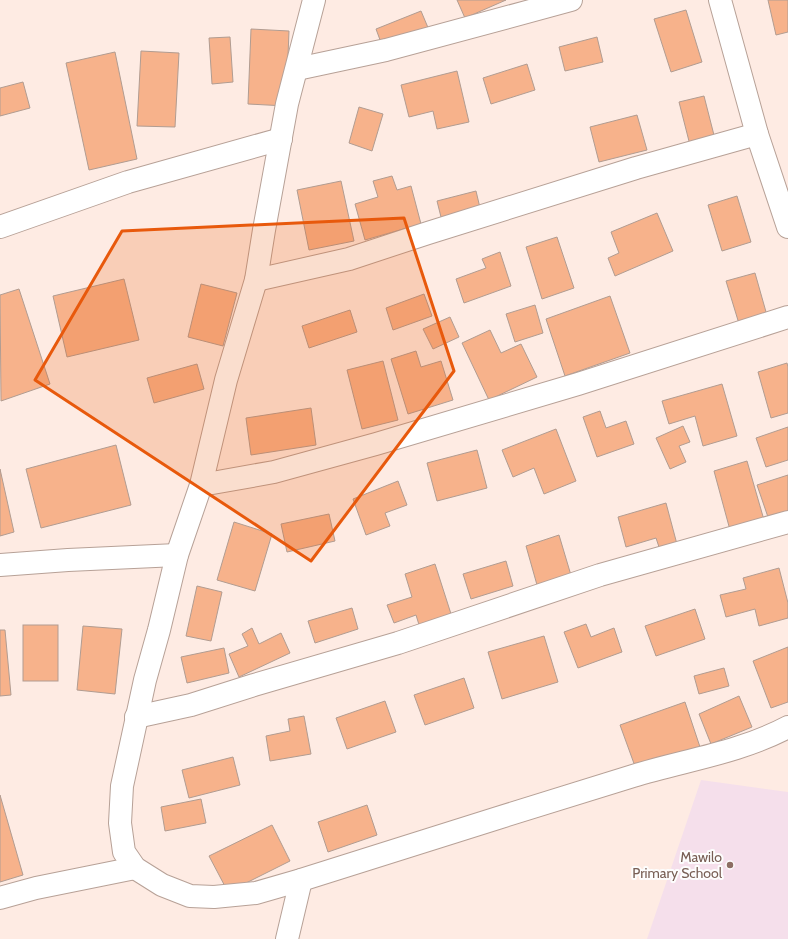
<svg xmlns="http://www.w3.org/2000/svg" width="788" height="939" viewBox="0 0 788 939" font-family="Cabin,sans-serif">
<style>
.education{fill:#f5dfeb}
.building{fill:#f7b28b;stroke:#b19c91}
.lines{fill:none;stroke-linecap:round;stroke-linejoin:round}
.street-casing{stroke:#b7a197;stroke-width:24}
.street{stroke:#fff;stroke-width:22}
.marked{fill:#e8590c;fill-opacity:0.2;stroke:#e8590c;stroke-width:3;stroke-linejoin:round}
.education-dot{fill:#8d6e63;stroke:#fdfdfd;stroke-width:1.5}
.labels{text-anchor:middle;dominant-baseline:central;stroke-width:4;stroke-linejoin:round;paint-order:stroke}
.education-label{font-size:14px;fill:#785e54;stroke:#fdfdfd;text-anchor:end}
</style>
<rect width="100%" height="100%" fill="#feebe3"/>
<!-- education -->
<path class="education" d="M 701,780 L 788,792 L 788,939 L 647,939 Z"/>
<!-- building -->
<g class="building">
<path d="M 457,0 L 506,0 L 465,18 Z"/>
<path d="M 768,0 L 788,0 L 788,32 L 776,35 Z"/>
<path d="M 686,10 L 702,62 L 671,72 L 654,19 Z"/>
<path d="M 421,11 L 429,30 L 383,48 L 376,29 Z"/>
<path d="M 251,29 L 289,31 L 286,106 L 248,104 Z"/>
<path d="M 230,37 L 233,82 L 212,84 L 209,38 Z"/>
<path d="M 597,37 L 603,62 L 565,71 L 559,47 Z"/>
<path d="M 141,51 L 179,53 L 175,127 L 137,126 Z"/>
<path d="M 115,52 L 137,159 L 89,170 L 66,63 Z"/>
<path d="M 527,64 L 535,90 L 491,104 L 483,78 Z"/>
<path d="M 457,71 L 469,122 L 437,129 L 433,111 L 409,117 L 401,85 Z"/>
<path d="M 23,82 L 30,108 L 0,116 L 0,88 Z"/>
<path d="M 704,96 L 716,143 L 691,149 L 679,102 Z"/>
<path d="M 359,107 L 383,114 L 372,151 L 349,143 Z"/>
<path d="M 637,115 L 647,150 L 599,162 L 590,127 Z"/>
<path d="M 392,176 L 397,190 L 411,186 L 421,224 L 365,240 L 355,204 L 378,197 L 373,181 Z"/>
<path d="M 341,181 L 354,241 L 309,250 L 297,190 Z"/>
<path d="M 476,191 L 481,212 L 442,221 L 437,201 Z"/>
<path d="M 737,196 L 751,242 L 722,251 L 708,205 Z"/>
<path d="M 657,213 L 673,251 L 615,276 L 608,258 L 619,253 L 611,232 Z"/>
<path d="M 557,237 L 574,288 L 542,299 L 526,247 Z"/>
<path d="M 500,252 L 511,286 L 464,303 L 456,279 L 486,268 L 482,259 Z"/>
<path d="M 755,273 L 768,319 L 740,327 L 726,281 Z"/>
<path d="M 124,279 L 139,340 L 67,357 L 53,296 Z"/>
<path d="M 201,284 L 237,293 L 223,346 L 188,337 Z"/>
<path d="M 19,289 L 50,384 L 1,401 L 0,295 Z"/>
<path d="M 424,294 L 432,316 L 393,330 L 386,308 Z"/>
<path d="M 610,296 L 630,353 L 565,376 L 546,319 Z"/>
<path d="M 535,305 L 543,333 L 515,342 L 506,314 Z"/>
<path d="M 350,310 L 357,332 L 309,348 L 302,326 Z"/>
<path d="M 450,317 L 459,337 L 433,349 L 423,329 Z"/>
<path d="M 490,330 L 501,353 L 521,344 L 537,377 L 489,400 L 462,343 Z"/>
<path d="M 416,351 L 421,367 L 441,361 L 453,400 L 408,414 L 391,359 Z"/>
<path d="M 383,361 L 398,420 L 362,429 L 347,370 Z"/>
<path d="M 787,363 L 788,367 L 788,413 L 771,418 L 758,372 Z"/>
<path d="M 197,364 L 204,389 L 154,403 L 147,378 Z"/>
<path d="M 722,384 L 737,436 L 703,446 L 695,416 L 669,424 L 662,401 Z"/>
<path d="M 311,408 L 316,445 L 251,455 L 246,418 Z"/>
<path d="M 600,411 L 606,428 L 626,421 L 634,444 L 597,457 L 583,417 Z"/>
<path d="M 683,426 L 690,442 L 679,446 L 686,462 L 670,469 L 656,438 Z"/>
<path d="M 788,427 L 788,460 L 766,467 L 756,438 Z"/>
<path d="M 556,429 L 576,481 L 544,494 L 534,468 L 513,477 L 502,450 Z"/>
<path d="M 116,445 L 131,505 L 41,528 L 26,469 Z"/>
<path d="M 477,450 L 487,488 L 437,501 L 427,463 Z"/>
<path d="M 747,461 L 764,520 L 730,530 L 714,471 Z"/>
<path d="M 0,469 L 14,532 L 0,536 Z"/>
<path d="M 788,475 L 788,514 L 769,520 L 757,485 Z"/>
<path d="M 398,481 L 407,505 L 385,513 L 390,526 L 366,535 L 353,499 Z"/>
<path d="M 666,503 L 678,548 L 661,553 L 656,538 L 626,547 L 618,517 Z"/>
<path d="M 329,514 L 335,541 L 287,552 L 281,524 Z"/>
<path d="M 234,522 L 272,534 L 255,591 L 217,580 Z"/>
<path d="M 559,535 L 573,582 L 539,592 L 526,546 Z"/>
<path d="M 506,561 L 513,586 L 471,599 L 463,574 Z"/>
<path d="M 435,564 L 452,617 L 420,628 L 416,615 L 394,623 L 387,605 L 412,597 L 405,574 Z"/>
<path d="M 779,568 L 788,603 L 788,618 L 759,626 L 755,609 L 726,617 L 720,595 L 746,589 L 743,578 Z"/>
<path d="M 197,586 L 222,592 L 211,641 L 186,636 Z"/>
<path d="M 352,608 L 358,629 L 315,643 L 308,621 Z"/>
<path d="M 695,609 L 705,639 L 656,656 L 645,626 Z"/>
<path d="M 586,624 L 591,637 L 614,628 L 622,652 L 578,668 L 564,632 Z"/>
<rect x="23" y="625" width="35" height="56"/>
<path d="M 83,626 L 122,629 L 115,694 L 77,690 Z"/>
<path d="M 252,628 L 259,644 L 281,633 L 290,653 L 239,677 L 229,654 L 248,646 L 242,634 Z"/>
<path d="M 0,630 L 5,630 L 11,695 L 0,696 Z"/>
<path d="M 544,636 L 558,682 L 502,699 L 488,652 Z"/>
<path d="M 788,647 L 788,702 L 771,708 L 753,661 Z"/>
<path d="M 224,648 L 229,673 L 187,683 L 181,657 Z"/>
<path d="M 724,668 L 729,686 L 699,694 L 694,676 Z"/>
<path d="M 464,678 L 474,708 L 425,725 L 414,695 Z"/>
<path d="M 739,696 L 752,727 L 711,744 L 699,714 Z"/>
<path d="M 385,701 L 396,732 L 347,749 L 336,718 Z"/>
<path d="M 685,702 L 700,747 L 636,769 L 620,725 Z"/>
<path d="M 304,716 L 311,754 L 270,761 L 266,736 L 290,731 L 288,719 Z"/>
<path d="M 233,757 L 240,785 L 189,798 L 182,770 Z"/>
<path d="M 0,795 L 23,875 L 0,882 Z"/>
<path d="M 201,799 L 206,823 L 165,831 L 161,807 Z"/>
<path d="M 367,805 L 377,835 L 328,852 L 318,822 Z"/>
<path d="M 272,825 L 290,861 L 228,892 L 209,856 Z"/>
</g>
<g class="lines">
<!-- street casing -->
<g class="street-casing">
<g id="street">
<path d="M 314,0 L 287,104 L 264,230 L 256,280 L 226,380 L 201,485 L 177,555 L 159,630 L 145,680 L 122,786 L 120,823 L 124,852 L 135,868 L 162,885 L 190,896 L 214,897 L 256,893 L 301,880 C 412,845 522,810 633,776 C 685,760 739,753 788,727"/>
<path d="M 720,0 L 757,134 L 788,227"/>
<path d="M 297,69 L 386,50 L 571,0"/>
<path d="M 0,227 L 128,182 L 281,139"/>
<path d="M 256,280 L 349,259 L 428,233 L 636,168 L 757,134"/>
<path d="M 201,485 L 274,472 L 376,444 L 578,384 L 788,317"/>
<path d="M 0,565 L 68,560 L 177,555"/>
<path d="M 136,717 L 191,705 L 254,685 L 398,643 L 600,575 L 788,522"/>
<path d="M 0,898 L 36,888 L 135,868"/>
<path d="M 287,939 L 301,880"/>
</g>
</g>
<!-- street -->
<use href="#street" class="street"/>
</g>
<!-- marked area -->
<path class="marked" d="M 404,218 L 454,371 L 311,561 L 35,380 L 122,231 Z"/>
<!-- markers -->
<circle class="education-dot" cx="730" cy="865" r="4"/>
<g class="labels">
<!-- education labels -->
<g class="education-label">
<text x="722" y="857">Mawilo<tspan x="722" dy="16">Primary School</tspan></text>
</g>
</g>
</svg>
